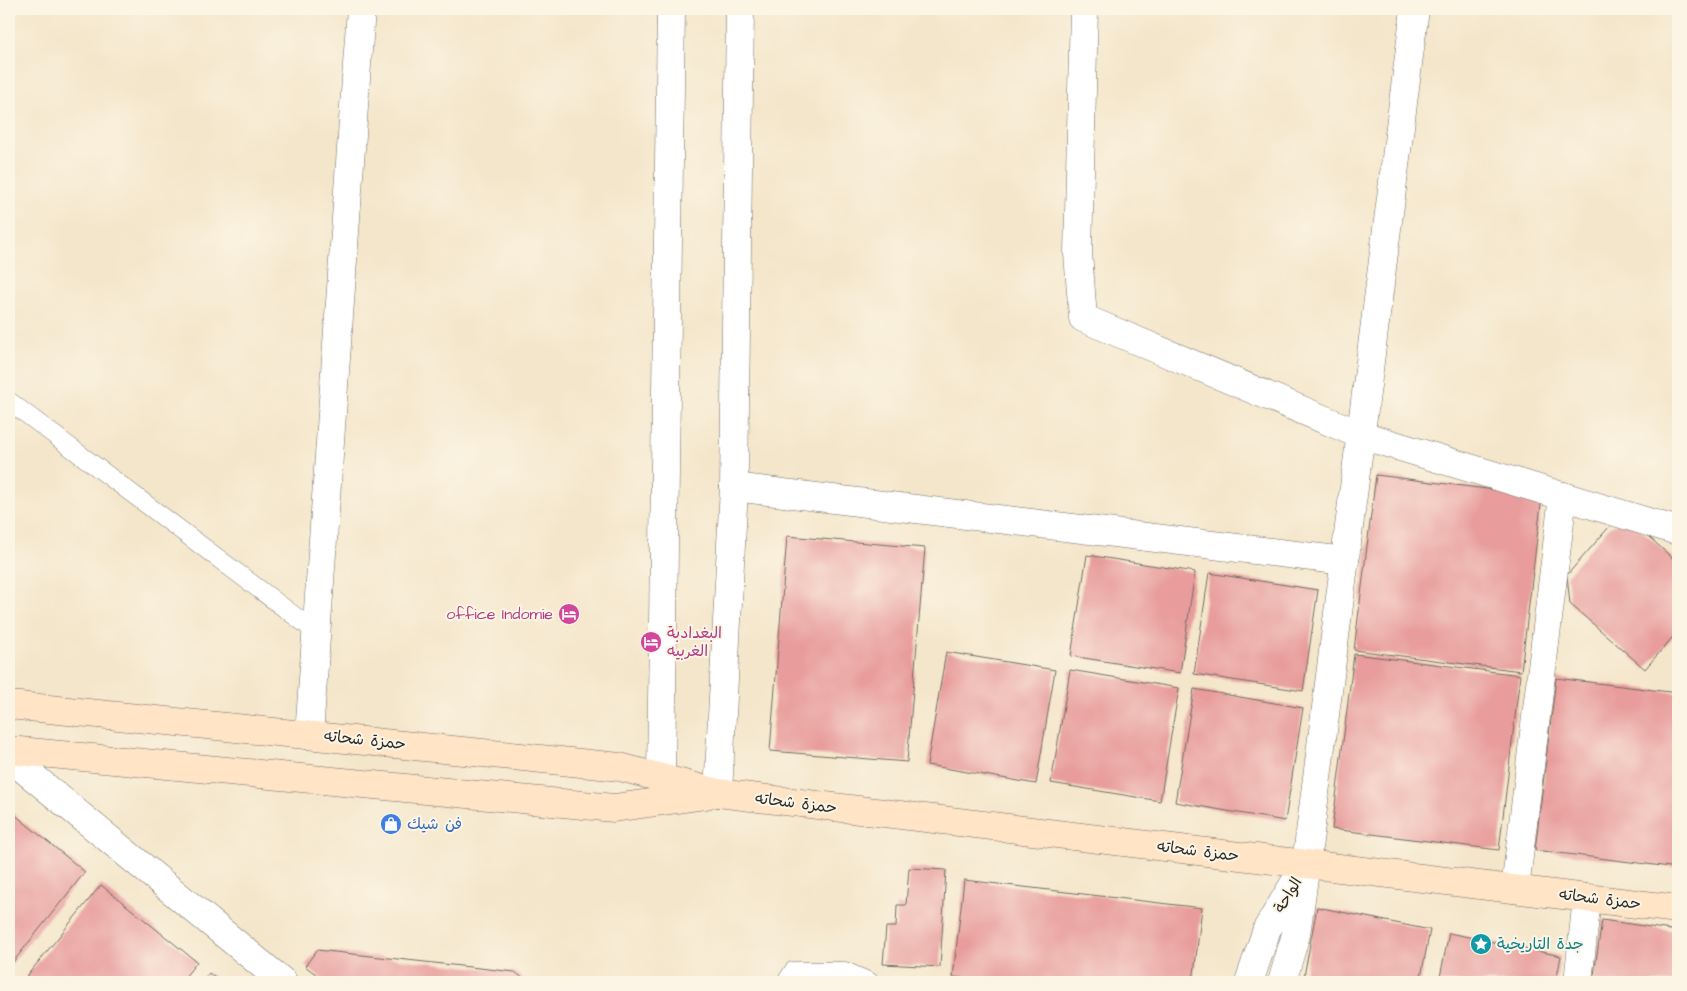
<svg xmlns="http://www.w3.org/2000/svg" width="1687" height="991" viewBox="0 0 1687 991" font-family="'Architects Daughter','Playpen Sans Arabic',sans-serif">
<style>
.building{fill:#e89d9c}
.lines{fill:none;stroke-linecap:round;stroke-linejoin:round}
.service-casing{stroke:#716c63;stroke-width:19}
.minor-casing{stroke:#716c63;stroke-width:29}
.secondary-casing{stroke:#716c63;stroke-width:29}
.service{stroke:#fff;stroke-width:18}
.minor{stroke:#fff;stroke-width:28}
.secondary{stroke:#ffe4c6;stroke-width:28}
.labels{text-anchor:middle;dominant-baseline:central;stroke-width:4;stroke-linejoin:round;paint-order:stroke}
.hotel-label{font-size:16px;fill:#b23c85;stroke:#fcf5e5;text-anchor:end}
.street-label{font-size:16px;fill:#2b2b2b;stroke:#fcf5e5}
.shop-label{font-size:16px;fill:#366cbe;stroke:#fcf5e5;text-anchor:start}
.culture-label{font-size:16px;fill:#0d838f;stroke:#fcf5e5;text-anchor:start}
</style>
<rect width="100%" height="100%" fill="#fcf5e5"/>
<filter id="ink" filterUnits="userSpaceOnUse"><feTurbulence type="fractalNoise" baseFrequency=".02" numOctaves="2"/><feDisplacementMap in="SourceGraphic" scale="10" xChannelSelector="R" yChannelSelector="G"/><feConvolveMatrix kernelMatrix="1 2 1 2 8 2 1 2 1" color-interpolation-filters="sRGB"/></filter>
<filter id="wash" filterUnits="userSpaceOnUse"><feTurbulence type="fractalNoise" baseFrequency=".0096" numOctaves="4" result="noise"/><feDisplacementMap in="SourceGraphic" scale="20" xChannelSelector="R" yChannelSelector="G"/><feGaussianBlur stdDeviation="1.12" result="paint"/><feColorMatrix in="noise" values="0 0 0 0 0 0 0 0 0 0 0 0 0 0 0 0 0 1.4 0 .05"/><feComposite in="paint" operator="in"/></filter>
<g filter="url(#wash)">
<rect width="100%" height="100%" fill="#f4e6cb"/>
<g id="blocks">
<!-- building -->
<g class="building">
<path d="M 1376,475 L 1542,496 L 1521,671 L 1354,650 Z"/>
<path d="M 1630,520 L 1678,563 L 1678,631 L 1645,669 L 1570,604 L 1567,575 L 1610,526 Z"/>
<path d="M 787,536 L 925,548 L 907,762 L 770,751 Z"/>
<path d="M 1087,555 L 1195,572 L 1180,673 L 1071,656 Z"/>
<path d="M 1209,573 L 1318,590 L 1303,691 L 1194,674 Z"/>
<path d="M 946,652 L 1055,670 L 1036,784 L 927,765 Z"/>
<path d="M 1354,654 L 1520,675 L 1499,850 L 1332,829 Z"/>
<path d="M 1070,670 L 1179,688 L 1160,801 L 1051,783 Z"/>
<path d="M 1556,678 L 1678,693 L 1678,868 L 1535,850 Z"/>
<path d="M 1194,689 L 1303,708 L 1285,821 L 1175,802 Z"/>
<path d="M 9,810 L 85,872 L 9,967 Z"/>
<path d="M 909,868 L 946,870 L 940,967 L 883,964 L 886,927 L 896,927 L 897,905 L 906,905 Z"/>
<path d="M 964,880 L 1202,908 L 1193,982 L 993,982 L 953,977 Z"/>
<path d="M 101,885 L 197,962 L 181,982 L 22,982 Z"/>
<path d="M 1317,907 L 1430,930 L 1420,982 L 1303,982 Z"/>
<path d="M 1602,920 L 1678,931 L 1678,982 L 1593,982 Z"/>
<path d="M 1449,933 L 1561,956 L 1556,982 L 1439,982 Z"/>
<path d="M 317,950 L 515,972 L 528,982 L 326,982 L 305,966 Z"/>
<path d="M 209,973 L 220,982 L 202,982 Z"/>
</g>
</g>
</g>
<g filter="url(#ink)">
<use href="#blocks" fill-opacity="0" stroke="#716c63" stroke-width="1"/>
<g class="lines">
<!-- service casing -->
<g class="service-casing">
<g id="service">
<path d="M 9,401 L 316,632"/>
<path d="M 786,982 L 793,971 L 845,971 L 870,982"/>
</g>
</g>
<!-- minor casing -->
<g class="minor-casing">
<g id="minor">
<path d="M 1084,9 L 1078,253 L 1083,318 L 1361,435 L 1678,531"/>
<path d="M 734,487 L 1345,561"/>
<path d="M 309,735 L 361,9"/>
<path d="M 9,757 L 283,982"/>
<path d="M 661,778 L 671,9"/>
<path d="M 718,793 L 734,487 L 740,9"/>
<path d="M 1306,864 L 1415,9"/>
<path d="M 1515,889 L 1563,496"/>
<path d="M 1249,982 L 1267,929 L 1306,864 L 1296,934 L 1282,982"/>
<path d="M 1578,982 L 1587,898"/>
</g>
</g>
<!-- secondary casing -->
<g class="secondary-casing">
<g id="secondary">
<path d="M 9,705 L 620,767 L 718,793 L 1678,909"/>
<path d="M 9,750 L 614,808 L 706,795"/>
</g>
</g>
<!-- service -->
<use href="#service" class="service"/>
<!-- minor -->
<use href="#minor" class="minor"/>
<!-- secondary -->
<use href="#secondary" class="secondary"/>
</g>
</g>
<!-- icons -->
<defs>
<g id="hotel-disc" transform="scale(1.125)"><circle r="9.5" fill="#d1479c" stroke="#fcf5e5"/><path d="M-6-4.5h1.5V1H6V5H4.5V3h-9V5H-6ZM-4 0a1.8 1.8 0 1 1 3.6 0ZM.5 0V-2.5h3Q6-2.5 6 0Z" fill="#fff"/></g>
<g id="shop-disc" transform="scale(1.125)"><circle r="9.5" fill="#3f7fe0" stroke="#fcf5e5"/><path d="M-5-2.5h2.3a2.7 3.5 0 0 1 5.4 0H5L5.5 6h-11ZM-1.5-2.5h3a1.5 2.3 0 0 0-3 0Z" fill="#fff"/></g>
<g id="sight-disc" transform="scale(1.125)"><circle r="9.5" fill="#0f9aa8" stroke="#fcf5e5"/><path d="M0-6L1.8-2.2L6-1.7L2.9 1.2L3.7 5.4L0 3.3L-3.7 5.4L-2.9 1.2L-6-1.7L-1.8-2.2Z" fill="#fff"/></g>
</defs>
<g fill-rule="evenodd">
<use href="#hotel-disc" x="569" y="614"/>
<use href="#hotel-disc" x="651" y="642"/>
<use href="#shop-disc" x="391" y="824"/>
<use href="#sight-disc" x="1481" y="944"/>
</g>
<g class="labels">
<!-- hotel labels -->
<g class="hotel-label">
<text x="553" y="614">office Indomie</text>
<text x="667" y="633" text-anchor="start">البغدادبة<tspan x="667" dy="18">الغربيه</tspan></text>
</g>
<!-- street labels -->
<g class="street-label">
<text transform="translate(365 740) rotate(6)">حمزة شحاته</text>
<text transform="translate(796 803) rotate(7)">حمزة شحاته</text>
<text transform="translate(1198 851) rotate(7)">حمزة شحاته</text>
<text transform="translate(1288 895) rotate(-59)">الواحة</text>
<text transform="translate(1600 899) rotate(7)">حمزة شحاته</text>
</g>
<!-- shop labels -->
<g class="shop-label">
<text x="407" y="824">فن شيك</text>
</g>
<!-- culture labels -->
<g class="culture-label">
<text x="1497" y="944">جدة التاريخية</text>
</g>
</g>
<!-- margin -->
<rect width="1687" height="991" fill="none" stroke="#fcf5e5" stroke-width="30"/>
</svg>
